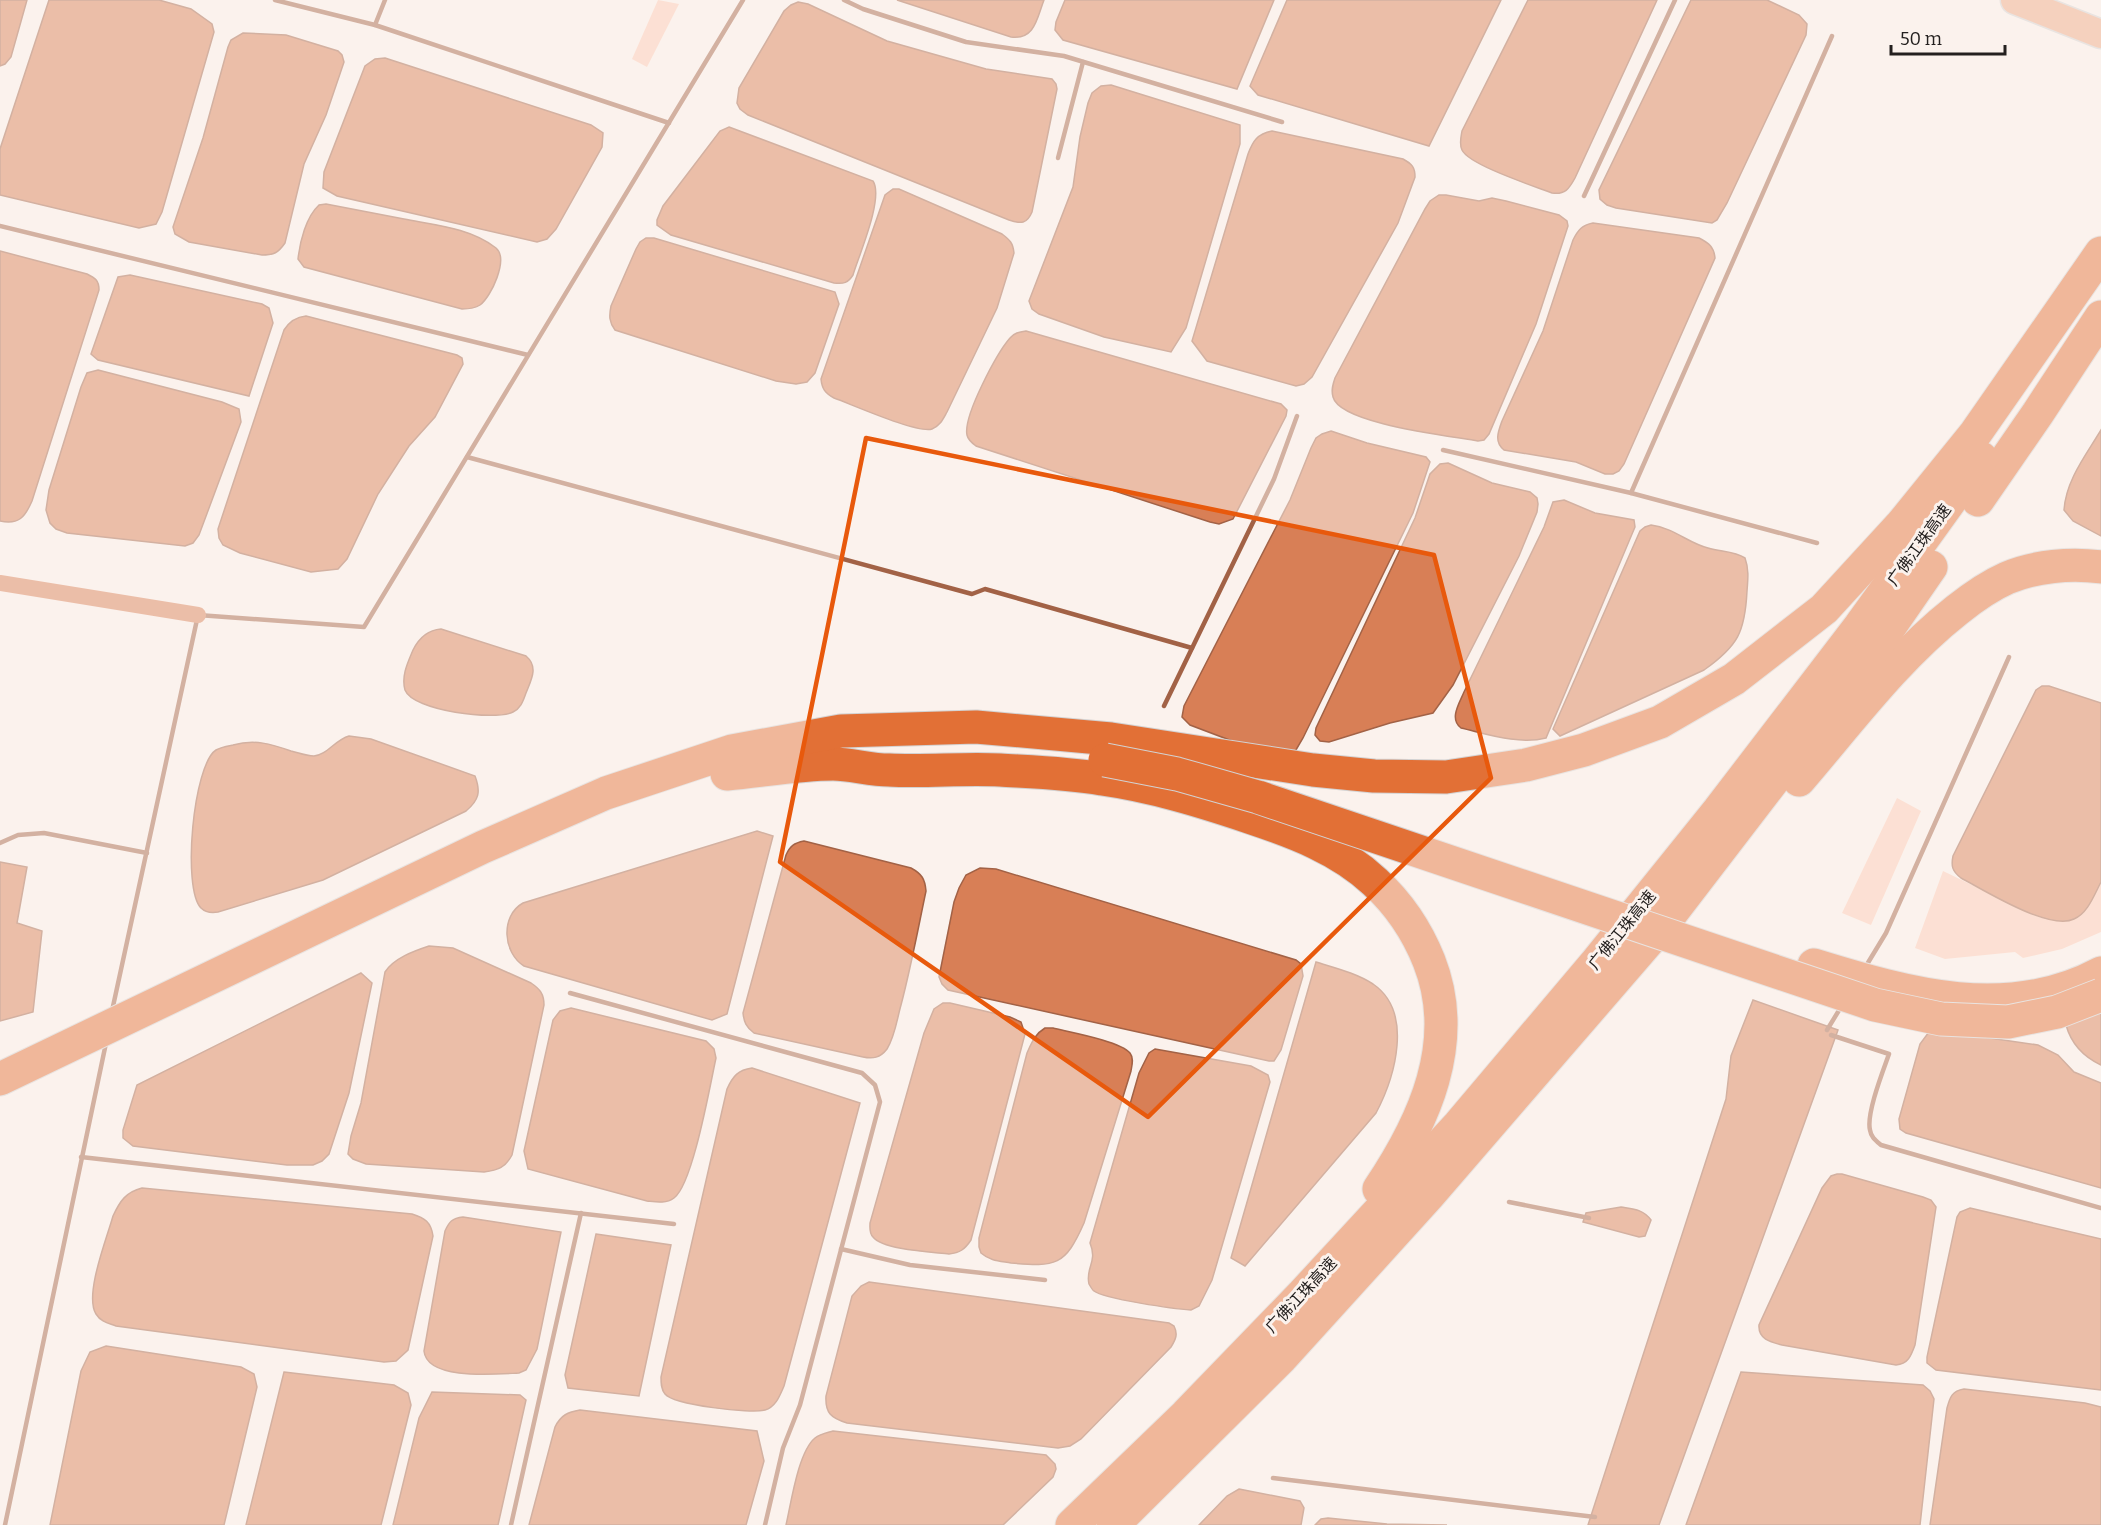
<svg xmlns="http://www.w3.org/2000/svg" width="2101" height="1525" viewBox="0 0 2101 1525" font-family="Bitter,'Noto Sans SC',serif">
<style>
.green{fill:#fdcbb5}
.water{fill:#d87f56;stroke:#a26246;stroke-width:1.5}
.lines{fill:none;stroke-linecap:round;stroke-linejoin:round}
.stream{stroke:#a26246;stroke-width:4.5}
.canal{stroke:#d87f56;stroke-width:16}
.major-casing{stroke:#d3d2d2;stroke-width:31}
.highway-casing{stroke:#d3d2d2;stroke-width:35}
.major{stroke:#eea986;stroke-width:28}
.highway{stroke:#e27036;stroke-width:33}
.highway-bridge-casing{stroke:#d3d2d2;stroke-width:35;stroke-linecap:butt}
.highway-bridge{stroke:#e27036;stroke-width:33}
.marked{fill:none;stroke:#e8590c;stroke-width:4.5;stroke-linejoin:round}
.labels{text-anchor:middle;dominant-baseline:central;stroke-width:6;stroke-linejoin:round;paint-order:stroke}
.street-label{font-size:16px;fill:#24201f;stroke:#fbf2ed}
</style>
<rect width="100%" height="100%" fill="#fbf2ed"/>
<!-- green -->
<g class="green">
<path d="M 658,0 L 679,4 L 647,67 L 632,59 Z"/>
<path d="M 1897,798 L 1921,811 L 1871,925 L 1842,913 Z"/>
<path d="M 1943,871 L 2041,918 L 2087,908 L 2101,882 L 2101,932 L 2062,949 L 2023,958 L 2015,952 L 1945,959 L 1915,948 Z"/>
</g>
<!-- water -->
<g class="water">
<path d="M 0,0 L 27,0 L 11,57 L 5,64 L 0,66 Z"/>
<path d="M 49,0 L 159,0 L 191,9 L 212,24 L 214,32 L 162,212 L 156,224 L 139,228 L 0,195 L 0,149 Z"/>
<path d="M 897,0 L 1044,0 C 1037,18 1035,40 1011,37 Z"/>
<path d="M 1065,0 L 1274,0 L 1237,89 L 1063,40 L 1055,30 L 1056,22 Z"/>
<path d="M 1287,0 L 1501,0 L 1429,146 L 1258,95 L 1250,86 Z"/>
<path d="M 1528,0 L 1657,0 L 1575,178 C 1569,189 1565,195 1552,193 C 1534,186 1469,165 1462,150 C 1459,144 1461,137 1462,131 Z"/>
<path d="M 1691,0 L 1767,0 L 1799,15 L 1807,24 L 1806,35 L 1727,203 L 1717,220 L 1712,223 L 1616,208 L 1607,205 L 1600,199 L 1599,190 Z"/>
<path d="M 798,2 L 808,4 L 887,41 L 986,69 L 1052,79 L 1056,84 L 1057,89 L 1032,212 C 1027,224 1021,224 1009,220 L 748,115 L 740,109 L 737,103 L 739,88 L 784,11 L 791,5 Z"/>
<path d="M 243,33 L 286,35 L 338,51 L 342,55 L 344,62 L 326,115 L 304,164 L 285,243 C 278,253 274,255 262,255 L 189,242 L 175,234 L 173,227 L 203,138 L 228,47 L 231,40 Z"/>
<path d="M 385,58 L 591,125 L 603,133 L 602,147 L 556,229 L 547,239 L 537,242 L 337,196 L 323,188 L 324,172 L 365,66 L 375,59 Z"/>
<path d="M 1111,85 L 1240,125 L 1240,144 L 1186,328 L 1171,352 L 1104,337 L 1039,314 L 1032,309 L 1029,301 L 1073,187 L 1080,137 L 1088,103 L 1092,93 L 1101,86 Z"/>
<path d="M 729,127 L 873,181 C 884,198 859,255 853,275 C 848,283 844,284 834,283 L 671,235 L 657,225 L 657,220 L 663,206 L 720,131 Z"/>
<path d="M 1272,131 L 1403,159 C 1412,164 1415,167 1415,177 L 1398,223 L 1312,377 L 1304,384 L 1296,386 L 1207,361 L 1192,341 L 1248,154 C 1253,141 1257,134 1272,131 Z"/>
<path d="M 893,189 L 899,189 L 1002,234 C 1010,240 1013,243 1014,253 L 997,308 L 947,412 C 943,419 940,426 932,429 C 918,434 851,404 834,398 C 825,393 822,389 821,379 L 885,195 Z"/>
<path d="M 1439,195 L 1446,195 L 1479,201 L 1492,198 L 1506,201 L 1559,215 L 1567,221 L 1568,226 L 1536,324 L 1489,434 L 1484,440 L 1478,441 C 1451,436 1340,424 1333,397 C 1331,390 1333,384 1335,378 L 1425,209 L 1430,201 Z"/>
<path d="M 326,204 C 352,209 378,214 404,219 C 435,225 471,228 496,248 C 509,259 491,297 480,305 C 474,309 468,309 462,309 L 304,267 L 298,259 C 300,241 306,217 319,205 Z"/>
<path d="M 1593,223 L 1699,238 C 1709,243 1714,247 1715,258 L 1624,464 L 1619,471 L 1613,474 L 1605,474 L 1576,462 L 1504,450 C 1494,442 1498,432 1502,421 L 1543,331 L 1573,240 C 1578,230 1582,225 1593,223 Z"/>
<path d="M 646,238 L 654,238 L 835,292 L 839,304 L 815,373 L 807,382 L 796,384 L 776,381 L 615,330 C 609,322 609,316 611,306 L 636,249 L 640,242 Z"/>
<path d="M 0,251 L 87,274 C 95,278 99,280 99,290 L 32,501 C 25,517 19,525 0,521 Z"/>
<path d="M 130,275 L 262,304 L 269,308 L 273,323 L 249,396 L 98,360 L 91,354 L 118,277 Z"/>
<path d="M 306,316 L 457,355 L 462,358 L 463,364 L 435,417 L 409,446 L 378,494 L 347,559 L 338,569 L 311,572 L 240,553 L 223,545 L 219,538 L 218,529 L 284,330 C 289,322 296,317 306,316 Z"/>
<path d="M 1026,331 L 1281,404 L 1287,410 L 1286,416 L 1233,519 L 1219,524 L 1210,522 L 976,446 C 972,443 968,440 967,435 C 963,416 997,353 1010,338 C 1014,333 1019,332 1026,331 Z"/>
<path d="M 98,370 L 222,402 L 239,409 L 241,422 L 199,535 L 193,543 L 185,546 L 67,533 L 56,529 L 50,523 L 46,510 L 49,490 L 81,387 L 87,373 Z"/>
<path d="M 2101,430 L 2101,536 L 2073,521 L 2064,510 C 2066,480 2086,455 2101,430 Z"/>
<path d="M 1331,431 L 1367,443 L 1426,457 L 1430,462 L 1413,513 L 1303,738 L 1293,755 L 1277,758 L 1190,725 L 1182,717 L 1184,706 L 1290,500 L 1311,448 L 1316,438 L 1322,434 Z"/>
<path d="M 1448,463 L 1492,483 L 1530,492 L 1537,498 L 1538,504 L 1537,512 L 1519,556 L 1453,685 L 1433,713 L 1390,723 L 1329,742 L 1320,741 L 1315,735 L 1316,728 L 1415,518 L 1430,474 L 1440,464 Z"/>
<path d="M 1564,500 L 1595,513 L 1634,520 L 1635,527 L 1546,738 C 1519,745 1487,734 1461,728 C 1449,719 1459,704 1464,692 L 1544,527 L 1553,502 Z"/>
<path d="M 1651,525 C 1674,528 1688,543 1708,548 C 1721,552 1734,551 1745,558 C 1749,569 1748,579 1747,591 C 1745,632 1738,646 1704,670 L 1560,736 L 1553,729 L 1640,531 L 1645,527 Z"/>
<path d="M 441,629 L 526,656 C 539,667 531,680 526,693 C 523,701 521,708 513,712 C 495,721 413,711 405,690 C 401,676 408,662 413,650 C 419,638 428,630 441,629 Z"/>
<path d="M 2042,686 L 2049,686 L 2101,703 L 2101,882 C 2094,895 2088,913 2074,919 C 2049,931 1984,890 1961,878 C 1952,871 1951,866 1953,856 L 2036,690 Z"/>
<path d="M 349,736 L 371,739 L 475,776 C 481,792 479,800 466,811 L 323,880 L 218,912 C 212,913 206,913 201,908 C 182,889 193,765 216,750 C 221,747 228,746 233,745 C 255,739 271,744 291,751 C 299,753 306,756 314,756 C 327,755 335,740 349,736 Z"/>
<path d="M 757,831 L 773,836 L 727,1014 L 712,1020 L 524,966 C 503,953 500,916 523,903 Z"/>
<path d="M 804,841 L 911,868 C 922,874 925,879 926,891 C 918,929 911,967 901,1005 C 897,1019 895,1036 887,1049 C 880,1058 873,1059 863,1057 L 754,1033 C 746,1027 744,1022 743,1013 L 786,855 C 790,846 794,843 804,841 Z"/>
<path d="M 0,862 L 27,867 L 17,923 L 42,931 L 33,1012 L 0,1021 Z"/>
<path d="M 980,868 L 996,869 L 1296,960 L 1301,964 L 1303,976 L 1281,1050 L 1274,1061 L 1269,1061 L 948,990 L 942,984 L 939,977 L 954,902 L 959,888 L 966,875 Z"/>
<path d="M 429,946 L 453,948 L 531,983 C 540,989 544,994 544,1005 L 512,1155 C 505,1168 498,1170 484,1172 L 366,1164 L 353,1159 L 348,1154 L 351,1136 L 361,1103 L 385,972 C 394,958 414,951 429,946 Z"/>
<path d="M 1316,962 C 1335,968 1356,973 1373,984 C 1414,1012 1395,1077 1376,1113 L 1245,1266 L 1231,1258 Z"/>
<path d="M 361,973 L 372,983 L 349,1093 L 329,1154 L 322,1161 L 313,1165 L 287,1165 L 133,1146 L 123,1138 L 123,1130 L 137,1085 Z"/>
<path d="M 2101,981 L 2101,1065 C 2084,1057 2071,1043 2066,1025 Z"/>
<path d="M 1753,1000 L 1838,1030 L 1659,1525 L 1588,1525 L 1726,1099 L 1731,1056 Z"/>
<path d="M 943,1003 L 950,1003 L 1010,1017 L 1021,1022 L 1025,1034 L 971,1240 C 965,1249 960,1253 949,1254 C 932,1252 883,1250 873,1237 C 869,1233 870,1228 870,1223 L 924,1033 L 934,1009 Z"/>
<path d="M 571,1008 L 706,1041 L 714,1049 L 716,1058 C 710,1085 693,1184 674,1198 C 666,1204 656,1202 647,1201 L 528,1169 L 524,1151 L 553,1020 L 560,1011 Z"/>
<path d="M 1045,1028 L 1053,1028 C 1069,1032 1120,1041 1130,1053 C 1134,1058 1132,1065 1131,1071 L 1084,1223 C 1065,1266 1056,1267 1011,1263 C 1000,1261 990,1261 981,1253 L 979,1247 L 979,1238 L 1027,1053 C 1032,1042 1035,1034 1045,1028 Z"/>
<path d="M 1935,1030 L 2038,1045 L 2058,1055 L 2074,1072 L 2101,1083 L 2101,1188 L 1906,1133 L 1900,1129 L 1899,1119 L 1920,1044 L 1929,1032 Z"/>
<path d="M 1155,1049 L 1251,1066 L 1268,1075 L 1270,1082 L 1212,1280 L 1199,1306 L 1191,1310 C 1175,1309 1104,1299 1094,1291 C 1093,1291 1089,1284 1089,1284 C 1085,1268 1098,1262 1090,1243 L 1139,1073 L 1149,1053 Z"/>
<path d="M 752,1068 L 860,1103 L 784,1386 C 780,1395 776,1407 765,1410 C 751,1414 674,1405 665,1394 C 661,1389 661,1383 661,1377 L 727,1089 C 733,1076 738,1070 752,1068 Z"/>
<path d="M 1837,1174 L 1842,1174 L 1923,1197 L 1931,1200 L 1936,1207 L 1915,1345 C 1911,1356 1908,1364 1896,1365 L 1782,1345 C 1770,1342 1758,1339 1759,1325 L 1822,1188 L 1831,1176 Z"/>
<path d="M 142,1188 L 412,1214 C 425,1218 431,1222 433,1236 L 408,1350 L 396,1361 L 384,1362 L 116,1326 C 108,1323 101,1322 96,1314 C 84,1295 107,1238 113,1216 C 120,1201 126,1192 142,1188 Z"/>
<path d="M 1621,1207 C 1633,1209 1643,1209 1651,1220 L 1645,1236 L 1639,1237 L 1583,1222 L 1586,1213 Z"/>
<path d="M 1970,1208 L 2101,1239 L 2101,1390 L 1936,1370 L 1927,1363 L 1927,1357 L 1957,1217 L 1960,1212 Z"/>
<path d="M 463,1217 L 561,1232 L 537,1349 L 526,1370 L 519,1373 C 497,1374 427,1381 424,1351 L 445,1231 C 449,1222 452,1218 463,1217 Z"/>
<path d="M 596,1234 L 671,1245 L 639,1396 L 568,1388 L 565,1375 Z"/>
<path d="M 869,1282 L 1169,1323 L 1174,1326 C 1178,1334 1176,1339 1171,1347 L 1081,1439 L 1070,1446 L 1058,1448 L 847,1423 C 831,1418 825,1413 826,1396 L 852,1296 L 861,1286 Z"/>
<path d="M 106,1346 L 241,1367 L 254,1374 L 257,1387 L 224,1525 L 50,1525 L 81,1371 L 90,1352 Z"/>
<path d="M 284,1372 L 394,1385 L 408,1393 L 411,1405 L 381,1525 L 246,1525 Z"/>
<path d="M 1741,1372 L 1923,1385 L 1930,1391 L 1934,1399 L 1920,1525 L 1686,1525 Z"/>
<path d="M 1964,1389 L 2085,1403 L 2101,1407 L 2101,1525 L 1930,1525 L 1947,1408 C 1950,1397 1952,1391 1964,1389 Z"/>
<path d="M 432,1392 L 520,1395 L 526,1400 L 498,1525 L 393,1525 L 419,1418 Z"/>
<path d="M 580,1410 L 757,1431 L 764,1461 L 746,1525 L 529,1525 L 555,1427 C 561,1415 568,1412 580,1410 Z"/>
<path d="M 833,1431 L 1046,1455 L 1055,1464 L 1056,1469 L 1053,1477 L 1003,1525 L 786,1525 C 791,1504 798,1452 815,1438 C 820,1434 826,1433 833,1431 Z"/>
<path d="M 1239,1489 L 1300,1501 L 1304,1508 L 1301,1525 L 1199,1525 L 1227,1496 Z"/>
<path d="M 1328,1518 L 1387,1524 L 1447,1525 L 1315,1525 L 1321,1519 Z"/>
</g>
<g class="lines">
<!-- stream -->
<g class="stream">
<path d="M 275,0 L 375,25 L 669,123"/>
<path d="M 844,0 L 863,9 L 966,42 L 1064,56 L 1282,122"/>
<path d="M 375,25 L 385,0"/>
<path d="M 1058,158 L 1083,62"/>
<path d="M 1584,196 L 1675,0"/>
<path d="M 0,226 L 528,355"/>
<path d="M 1443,450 L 1631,493 L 1817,543"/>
<path d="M 467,457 L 972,594 L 985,589 L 1192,648"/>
<path d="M 1631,493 L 1832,36"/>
<path d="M 1164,706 L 1274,479 L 1297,416"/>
<path d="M 0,843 L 18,835 L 44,833 L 147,853"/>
<path d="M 1866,966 L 1886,933 L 2009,657"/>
<path d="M 570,993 L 862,1073 L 875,1085 L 880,1102 L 800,1405 L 783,1448 L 765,1525"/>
<path d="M 112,1011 L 198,615 L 364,627 L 743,0"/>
<path d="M 1827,1030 L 1841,1007"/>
<path d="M 1831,1035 L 1889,1054 C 1883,1071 1866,1114 1870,1130 C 1871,1137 1875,1140 1881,1145 L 2101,1208"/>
<path d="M 81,1157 L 674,1224"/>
<path d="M 1509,1202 L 1589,1218"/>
<path d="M 841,1249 L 910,1265 L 1045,1280"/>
<path d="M 1273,1478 L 1595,1517"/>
<path d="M 5,1525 L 106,1043"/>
<path d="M 511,1525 L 581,1213"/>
</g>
<!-- canal -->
<path class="canal" d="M 0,583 L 198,615"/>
<!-- major casing -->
<g class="major-casing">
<path id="major" d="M 2015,0 L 2101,34"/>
</g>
<!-- highway casing -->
<g class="highway-casing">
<g id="highway">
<path d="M 1978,500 L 2038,413 L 2101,317"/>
<path d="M 727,774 C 761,771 799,764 833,764 C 851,764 870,770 889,770 C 926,772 963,768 1000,770 C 1034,772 1069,773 1102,779 C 1152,786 1201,801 1249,817 C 1294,832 1340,849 1375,882 C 1399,904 1417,931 1429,961 C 1461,1042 1424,1122 1379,1189"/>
<path d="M 1799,780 C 1849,722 1896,658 1957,610 C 1972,598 1989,586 2007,578 C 2035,566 2071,563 2101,567"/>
<path d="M 1814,965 C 1908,994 2008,1023 2101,973"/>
<path d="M 0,1079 L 483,847 L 606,793 L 732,751 L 841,731 L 976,727 L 1111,739 L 1313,770 L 1374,776 L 1446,777 L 1526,765 L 1584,750 L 1660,722 L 1734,679 L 1824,609 L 1902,524 L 1975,434 L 2101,253"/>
<path d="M 1072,1525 L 1186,1415 L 1303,1294 L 1459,1125 L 1595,964 L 1719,810 L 1860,626 L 1981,458"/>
<path d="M 1113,1525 L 1282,1357 L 1428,1196 L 1663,924 L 1880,641 L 1931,567"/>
</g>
</g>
<!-- major -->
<use href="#major" class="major"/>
<!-- highway -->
<use href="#highway" class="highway"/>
<!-- highway-bridge casing -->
<g class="highway-bridge-casing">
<path id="highway-bridge" d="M 1105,760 L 1177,774 L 1258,797 L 1875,1005 L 1941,1019 L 2008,1022 L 2057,1012 L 2101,995"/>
</g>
<!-- highway-bridge -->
<use href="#highway-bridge" class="highway-bridge"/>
</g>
<!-- marked area -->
<path d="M0 0H2101V1525H0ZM 866,438 L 1434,555 L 1491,778 L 1148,1117 L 780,862 Z" fill="#fbf2ed" fill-opacity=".55" fill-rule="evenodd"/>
<path class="marked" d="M 866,438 L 1434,555 L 1491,778 L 1148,1117 L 780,862 Z"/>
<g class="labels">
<!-- street labels -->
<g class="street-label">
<text transform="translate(1919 545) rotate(-54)">广佛江珠高速</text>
<text transform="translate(1622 930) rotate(-51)">广佛江珠高速</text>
<text transform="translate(1301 1295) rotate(-47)">广佛江珠高速</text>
</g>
</g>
<!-- scale -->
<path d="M1891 45v9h114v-9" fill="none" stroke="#24201f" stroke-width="3"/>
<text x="1900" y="45" font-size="18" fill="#24201f" stroke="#fbf2ed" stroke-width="4.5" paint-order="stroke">50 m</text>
</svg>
